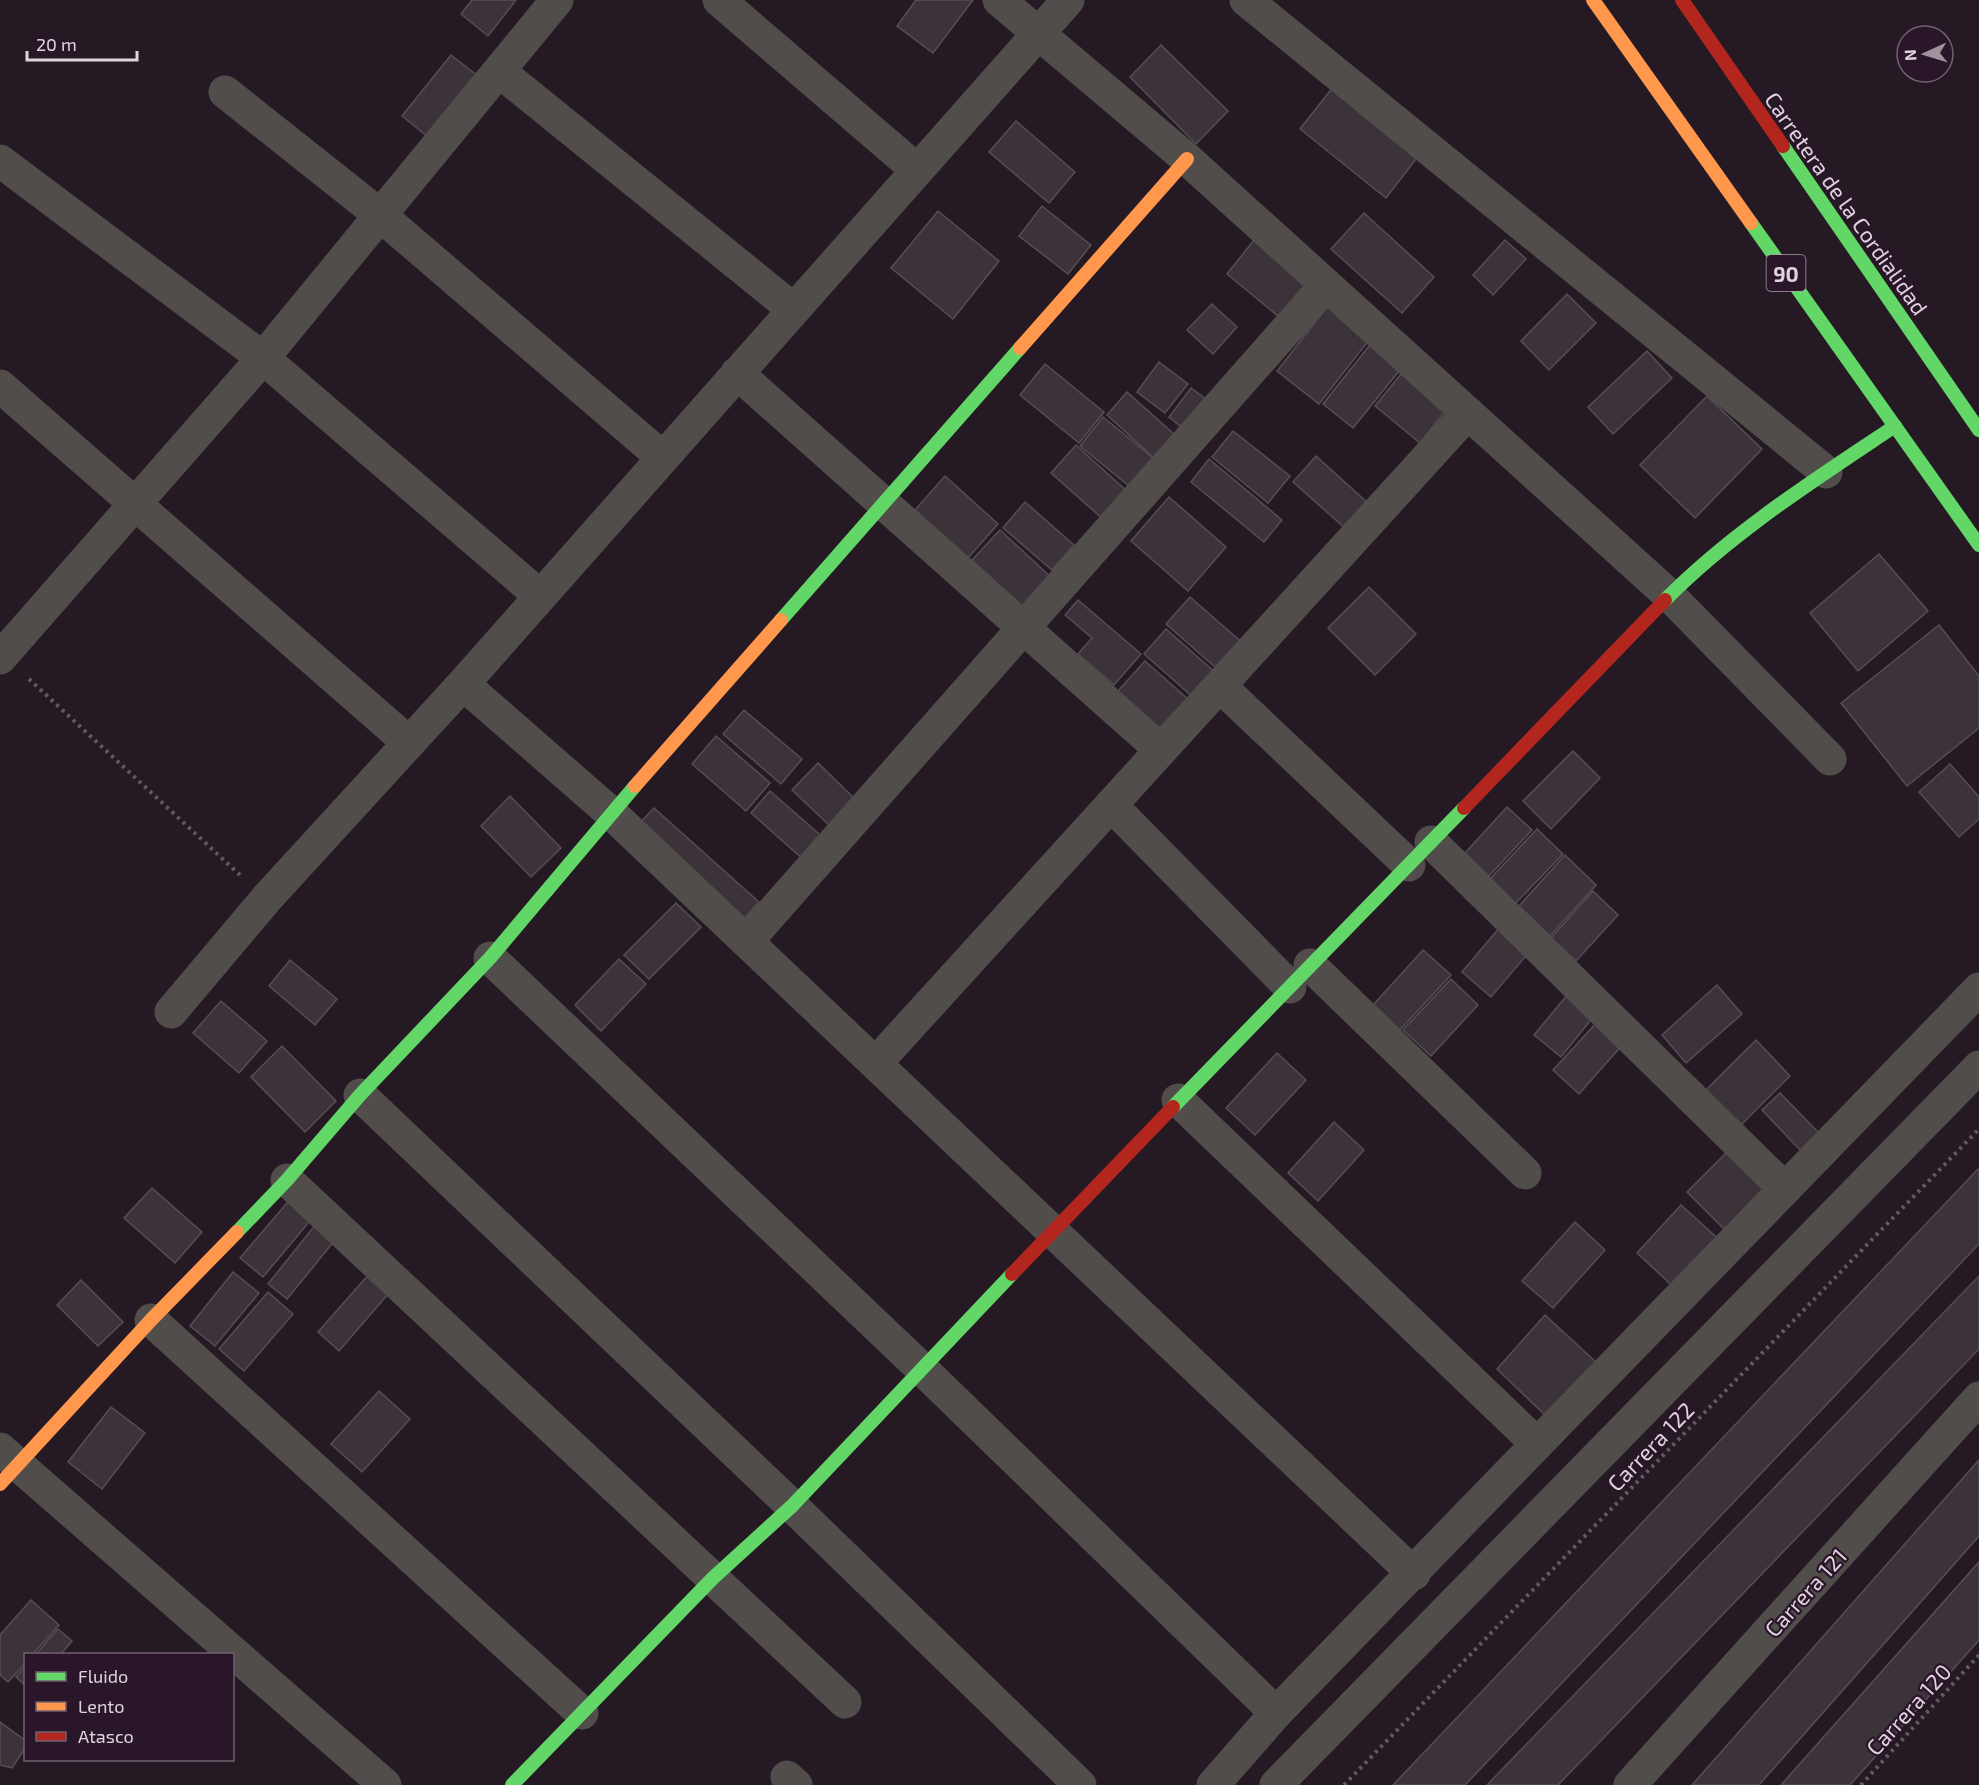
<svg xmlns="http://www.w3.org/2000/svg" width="1979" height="1785" viewBox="0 0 1979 1785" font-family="'Exo 2',sans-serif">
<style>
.building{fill:#3b323a;stroke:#574d56;stroke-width:1.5}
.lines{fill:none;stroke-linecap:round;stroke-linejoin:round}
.path{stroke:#605b5c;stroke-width:4;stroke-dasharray:3 4.5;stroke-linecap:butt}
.street{stroke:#504d4b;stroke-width:33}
.fast{stroke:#63d668;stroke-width:14}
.slow{stroke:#ff974d;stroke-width:14}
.jam{stroke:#b3261e;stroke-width:14}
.labels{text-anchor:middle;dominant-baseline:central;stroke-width:4.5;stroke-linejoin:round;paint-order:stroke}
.shield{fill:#291628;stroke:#a99aa7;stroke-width:1.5}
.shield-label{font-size:21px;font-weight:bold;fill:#e0d2de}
.street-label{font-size:22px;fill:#e0d2de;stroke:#291628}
</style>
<rect width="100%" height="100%" fill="#251a24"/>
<!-- building -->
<g class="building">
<path d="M 472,0 L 516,0 L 488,36 L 461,14 Z"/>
<path d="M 916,0 L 973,0 L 933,53 L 897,26 Z"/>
<path d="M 1161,45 L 1228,111 L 1196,144 L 1130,77 Z"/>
<path d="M 451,55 L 483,80 L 433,141 L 402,116 Z"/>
<path d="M 1337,82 L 1423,150 L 1386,198 L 1300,129 Z"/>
<path d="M 1016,121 L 1075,172 L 1049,203 L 989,152 Z"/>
<path d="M 1042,206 L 1091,245 L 1068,274 L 1019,236 Z"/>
<path d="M 938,211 L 999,261 L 953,319 L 891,268 Z"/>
<path d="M 1364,213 L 1434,277 L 1402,313 L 1331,249 Z"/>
<path d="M 1254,240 L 1311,288 L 1284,321 L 1227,274 Z"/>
<path d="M 1505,240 L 1526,259 L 1493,295 L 1473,275 Z"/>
<path d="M 1567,294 L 1596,323 L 1549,370 L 1521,341 Z"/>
<path d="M 1331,302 L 1373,335 L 1319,404 L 1277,371 Z"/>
<path d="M 1212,304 L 1237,327 L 1213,354 L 1187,330 Z"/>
<path d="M 1373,341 L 1403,366 L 1353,428 L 1323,404 Z"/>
<path d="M 1647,351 L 1672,378 L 1613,434 L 1588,407 Z"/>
<path d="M 1159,362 L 1188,384 L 1165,413 L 1137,392 Z"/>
<path d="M 1045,364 L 1104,412 L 1079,443 L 1020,395 Z"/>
<path d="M 1401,374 L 1446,410 L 1420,443 L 1375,406 Z"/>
<path d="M 1191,388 L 1214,405 L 1190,434 L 1169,417 Z"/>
<path d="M 1127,392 L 1175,435 L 1155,459 L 1107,415 Z"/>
<path d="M 1707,396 L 1762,449 L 1695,518 L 1640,465 Z"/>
<path d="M 1103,417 L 1158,462 L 1135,491 L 1080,446 Z"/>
<path d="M 1233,431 L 1290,476 L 1268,503 L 1212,457 Z"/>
<path d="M 1076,445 L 1129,493 L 1105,521 L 1051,473 Z"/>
<path d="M 1316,456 L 1369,504 L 1346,529 L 1293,482 Z"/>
<path d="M 1209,459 L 1282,520 L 1264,542 L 1191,482 Z"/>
<path d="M 945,476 L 998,524 L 968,558 L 915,510 Z"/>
<path d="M 1169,497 L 1226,547 L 1188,591 L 1131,541 Z"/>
<path d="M 1025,502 L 1074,545 L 1052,570 L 1003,528 Z"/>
<path d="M 1000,530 L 1054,580 L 1026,611 L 972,560 Z"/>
<path d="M 1879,554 L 1928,611 L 1858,671 L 1810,613 Z"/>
<path d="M 1369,587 L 1416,634 L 1375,675 L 1328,628 Z"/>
<path d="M 1190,597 L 1246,646 L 1222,673 L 1166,624 Z"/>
<path d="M 1078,600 L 1141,654 L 1114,685 L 1078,654 L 1092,638 L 1065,615 Z"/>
<path d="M 1939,625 L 1979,676 L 1979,728 L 1907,786 L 1841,703 Z"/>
<path d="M 1166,629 L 1217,674 L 1195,699 L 1144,654 Z"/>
<path d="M 1145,661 L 1190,701 L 1162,731 L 1118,691 Z"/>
<path d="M 744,710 L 802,759 L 781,784 L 723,734 Z"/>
<path d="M 716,736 L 770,783 L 746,811 L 692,764 Z"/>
<path d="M 1573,751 L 1600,778 L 1551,829 L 1523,801 Z"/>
<path d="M 818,763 L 858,802 L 833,829 L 792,790 Z"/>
<path d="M 1950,764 L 1979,797 L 1979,819 L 1959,837 L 1919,792 Z"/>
<path d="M 770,791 L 825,839 L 805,861 L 751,813 Z"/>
<path d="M 510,796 L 561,848 L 531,877 L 481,826 Z"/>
<path d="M 1507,807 L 1532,830 L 1489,876 L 1465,853 Z"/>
<path d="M 654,808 L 759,902 L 744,919 L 638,825 Z"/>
<path d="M 1537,829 L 1563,854 L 1513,906 L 1488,881 Z"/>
<path d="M 1565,855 L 1596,885 L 1550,936 L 1519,906 Z"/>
<path d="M 1593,891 L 1618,915 L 1576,961 L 1551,938 Z"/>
<path d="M 676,903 L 701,927 L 649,979 L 624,955 Z"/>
<path d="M 1500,927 L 1529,952 L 1491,997 L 1462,972 Z"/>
<path d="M 1423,950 L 1451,975 L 1400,1030 L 1373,1005 Z"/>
<path d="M 619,959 L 646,984 L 601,1031 L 575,1005 Z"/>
<path d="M 290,960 L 337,999 L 315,1025 L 269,986 Z"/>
<path d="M 1451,979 L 1478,1005 L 1431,1056 L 1403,1030 Z"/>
<path d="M 1717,985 L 1742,1014 L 1686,1063 L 1662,1035 Z"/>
<path d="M 1568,994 L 1594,1016 L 1561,1057 L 1534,1035 Z"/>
<path d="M 221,1001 L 267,1041 L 239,1073 L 193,1033 Z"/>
<path d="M 1599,1020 L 1624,1043 L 1579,1094 L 1553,1070 Z"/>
<path d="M 1756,1040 L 1790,1076 L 1741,1125 L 1706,1090 Z"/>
<path d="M 282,1046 L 336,1101 L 305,1132 L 251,1077 Z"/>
<path d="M 1277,1053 L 1306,1080 L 1255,1135 L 1226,1108 Z"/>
<path d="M 1780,1093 L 1819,1133 L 1801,1151 L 1762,1110 Z"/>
<path d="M 1334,1122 L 1364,1150 L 1318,1201 L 1288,1173 Z"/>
<path d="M 1730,1149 L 1773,1191 L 1730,1235 L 1687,1192 Z"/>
<path d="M 1979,1168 L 1979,1244 L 1465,1785 L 1393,1785 Z"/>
<path d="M 152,1188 L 202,1232 L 175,1263 L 124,1218 Z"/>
<path d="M 292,1197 L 314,1216 L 263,1277 L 240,1258 Z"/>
<path d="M 1681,1205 L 1723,1243 L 1679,1292 L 1637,1253 Z"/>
<path d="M 1575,1222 L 1605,1250 L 1553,1308 L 1522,1281 Z"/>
<path d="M 316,1224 L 335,1240 L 287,1299 L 268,1284 Z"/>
<path d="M 233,1272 L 259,1293 L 215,1346 L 190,1326 Z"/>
<path d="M 369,1274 L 389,1293 L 339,1351 L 318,1332 Z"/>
<path d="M 1979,1276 L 1979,1349 L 1558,1785 L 1487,1785 Z"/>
<path d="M 81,1280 L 123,1322 L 98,1346 L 57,1305 Z"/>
<path d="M 268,1292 L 293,1314 L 244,1371 L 219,1349 Z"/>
<path d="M 1545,1315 L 1598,1364 L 1548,1418 L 1497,1369 Z"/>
<path d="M 379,1391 L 410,1419 L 362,1472 L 331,1444 Z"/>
<path d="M 111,1407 L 145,1433 L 102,1489 L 68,1462 Z"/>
<path d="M 1979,1460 L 1979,1536 L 1759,1785 L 1692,1785 Z"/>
<path d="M 1979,1562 L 1979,1640 L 1850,1785 L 1781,1785 Z"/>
<path d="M 31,1600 L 59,1625 L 33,1654 L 26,1654 L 26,1663 L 8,1682 L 0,1675 L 0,1635 Z"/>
<path d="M 58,1629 L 72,1641 L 61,1654 L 36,1654 Z"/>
<path d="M 26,1666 L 26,1686 L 16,1677 Z"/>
<path d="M 0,1722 L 26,1741 L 26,1747 L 12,1768 L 0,1765 Z"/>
</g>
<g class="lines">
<!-- path -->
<g class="path">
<path d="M 29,679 L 241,876"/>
<path d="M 1344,1785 L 1979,1129"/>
<path d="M 1861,1785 L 1979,1655"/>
</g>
<!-- street -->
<g class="street">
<path d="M 719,0 L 917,170"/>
<path d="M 999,0 L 1187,159 L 1670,596 L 1830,759"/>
<path d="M 1246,0 L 1826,472"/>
<path d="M 499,71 L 793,309"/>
<path d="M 225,92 L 380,215 L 662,457"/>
<path d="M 0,161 L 263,358 L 539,595"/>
<path d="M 737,373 L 1161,750"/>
<path d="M 0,386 L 408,742"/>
<path d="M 0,658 L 263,358 L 557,0"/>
<path d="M 463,684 L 611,813 L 1414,1574"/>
<path d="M 1220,686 L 1409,865"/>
<path d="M 1111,805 L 1290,987"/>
<path d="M 1431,842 L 1785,1189"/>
<path d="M 747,941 L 1326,285"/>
<path d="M 490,958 L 923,1370 L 1276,1713"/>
<path d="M 1310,965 L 1525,1173"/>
<path d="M 171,1012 L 267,898 L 463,684 L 1068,0"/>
<path d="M 876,1063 L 1468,413"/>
<path d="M 360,1095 L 792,1506 L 1080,1785"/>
<path d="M 1178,1100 L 1537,1444"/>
<path d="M 287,1180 L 845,1702"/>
<path d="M 151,1320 L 582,1713"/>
<path d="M 0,1449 L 385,1785"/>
<path d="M 787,1777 L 796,1785"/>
<path d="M 1213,1785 L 1276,1713 L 1979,989"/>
<path d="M 1276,1785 L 1979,1067"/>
<path d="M 1630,1785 L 1979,1398"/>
</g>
<!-- fast -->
<g class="fast">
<path d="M 1783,146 L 1979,430"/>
<path d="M 1751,223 L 1979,545"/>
<path d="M 1665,600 C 1732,532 1816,479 1895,426"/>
<path d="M 781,620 L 1020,348"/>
<path d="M 1173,1107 L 1464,808"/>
<path d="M 237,1232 L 287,1180 L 360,1095 L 490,958 L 635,786"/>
<path d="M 512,1785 L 713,1578 L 792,1506 L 1012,1274"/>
</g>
<!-- slow -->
<g class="slow">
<path d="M 1593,0 L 1751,223"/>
<path d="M 1020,348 L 1187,159"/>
<path d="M 635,786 L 781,620"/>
<path d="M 0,1484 L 151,1320 L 237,1232"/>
</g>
<!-- jam -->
<g class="jam">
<path d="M 1682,0 L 1783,146"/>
<path d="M 1464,808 L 1665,600"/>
<path d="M 1012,1274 L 1173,1107"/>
</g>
</g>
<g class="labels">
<!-- shield labels -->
<rect class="shield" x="1766.5" y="255" width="39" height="36" rx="4.5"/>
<g class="shield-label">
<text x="1786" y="273">90</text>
</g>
<!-- street labels -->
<g class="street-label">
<text transform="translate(1847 203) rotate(55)">Carretera de la Cordialidad</text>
<text transform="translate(1650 1446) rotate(-46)">Carrera 122</text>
<text transform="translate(1805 1592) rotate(-48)">Carrera 121</text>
<text transform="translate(1908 1709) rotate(-48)">Carrera 120</text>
</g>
</g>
<!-- legend -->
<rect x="24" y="1653" width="210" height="108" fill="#291628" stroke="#726171" stroke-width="1.5"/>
<rect x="36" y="1672" width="30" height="9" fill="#63d668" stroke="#726171" stroke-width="1.5"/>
<text x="78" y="1683" font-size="18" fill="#e0d2de">Fluido</text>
<rect x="36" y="1702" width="30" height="9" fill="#ff974d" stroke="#726171" stroke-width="1.5"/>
<text x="78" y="1713" font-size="18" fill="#e0d2de">Lento</text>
<rect x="36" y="1732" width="30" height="9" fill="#b3261e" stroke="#726171" stroke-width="1.5"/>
<text x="78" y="1743" font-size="18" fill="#e0d2de">Atasco</text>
<!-- north arrow -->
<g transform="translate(1925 54) rotate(266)"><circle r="28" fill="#291628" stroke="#726171" stroke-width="1.5"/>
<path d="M0-4.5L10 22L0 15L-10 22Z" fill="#9f929d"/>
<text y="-9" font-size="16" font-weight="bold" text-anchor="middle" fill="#e0d2de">N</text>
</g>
<!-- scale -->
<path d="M27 51v9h110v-9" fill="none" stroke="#e0d2de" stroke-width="3"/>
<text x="36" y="51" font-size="18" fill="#e0d2de" stroke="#291628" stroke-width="4.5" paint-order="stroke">20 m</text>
</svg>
